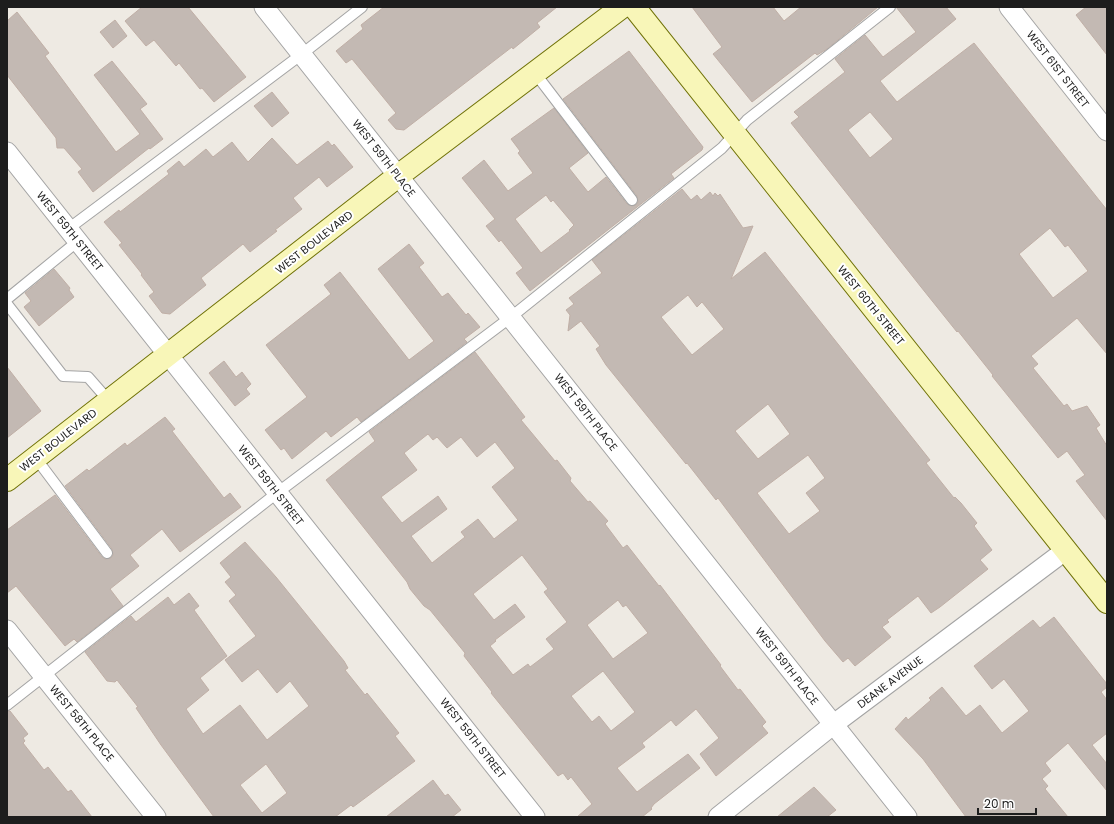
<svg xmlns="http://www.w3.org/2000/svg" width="1114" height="824" viewBox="0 0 1114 824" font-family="Poppins,sans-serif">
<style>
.building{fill:#c3b9b3;stroke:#c0afa6;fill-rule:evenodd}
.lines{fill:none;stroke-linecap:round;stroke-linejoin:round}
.lane-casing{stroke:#a4a4a4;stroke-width:12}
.street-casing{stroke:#a4a4a4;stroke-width:21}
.secondary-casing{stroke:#707207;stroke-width:24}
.lane{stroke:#fff;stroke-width:10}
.street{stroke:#fff;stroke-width:19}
.secondary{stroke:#f8f6b8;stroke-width:22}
.labels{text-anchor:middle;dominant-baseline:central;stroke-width:4;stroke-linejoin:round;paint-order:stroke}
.street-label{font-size:11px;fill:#1d1d1d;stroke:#fff}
</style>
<rect width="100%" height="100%" fill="#eeeae3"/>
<!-- building -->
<g class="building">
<path d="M 142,7 L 188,7 L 246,77 L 214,102 L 202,88 L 200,89 L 179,63 L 176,66 L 154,40 L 146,46 L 125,21 Z"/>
<path d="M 384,7 L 557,7 L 537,23 L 540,27 L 513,49 L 512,47 L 404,130 L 396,129 L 388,120 L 396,113 L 352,59 L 346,63 L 336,51 L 363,29 L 361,25 Z"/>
<path d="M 692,7 L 773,7 L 784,21 L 801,7 L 878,7 L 827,49 L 817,55 L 815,53 L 752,102 L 713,54 L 722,47 Z"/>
<path d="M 896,7 L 946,7 L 956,19 L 880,81 L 897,102 L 974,43 L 1107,210 L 1107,354 L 1077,318 L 1031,356 L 1038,364 L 1033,368 L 1064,406 L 1067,404 L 1072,411 L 1087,406 L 1100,425 L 1096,428 L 1107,446 L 1107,521 L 1076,481 L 1085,475 L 1067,451 L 1058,458 L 992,376 L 993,375 L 958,331 L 957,332 L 921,287 L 791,123 L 799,117 L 794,112 L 845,72 L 835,59 L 865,35 L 883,57 L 916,32 ZM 870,112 L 893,139 L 870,158 L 848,130 ZM 1050,228 L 1065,247 L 1068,245 L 1088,271 L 1053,298 L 1019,254 Z"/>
<path d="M 1086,7 L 1107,7 L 1107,55 L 1076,15 Z"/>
<path d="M 17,12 L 49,53 L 45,56 L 116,152 L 140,134 L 94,75 L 112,61 L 147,104 L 140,109 L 163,139 L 150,149 L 149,148 L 93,192 L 78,172 L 82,169 L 64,148 L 57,148 L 56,138 L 7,75 L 7,21 Z"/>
<path d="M 115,20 L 127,36 L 113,48 L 100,32 Z"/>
<path d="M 629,51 L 703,147 L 702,150 L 671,174 L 674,178 L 530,291 L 516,273 L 523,268 L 501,240 L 499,242 L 486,226 L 495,219 L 462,178 L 484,160 L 508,191 L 533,173 L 518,153 L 520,151 L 511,139 L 554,108 L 588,153 L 569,168 L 588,192 L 606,177 L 627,204 L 632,206 L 636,205 L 638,202 L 637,196 L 563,99 ZM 546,195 L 551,202 L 553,200 L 574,225 L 569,230 L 570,231 L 541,253 L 515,219 Z"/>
<path d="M 272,92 L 289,113 L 272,127 L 254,106 Z"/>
<path d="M 272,138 L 297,165 L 328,141 L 332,146 L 334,144 L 353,167 L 327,187 L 319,177 L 293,198 L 302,209 L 275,230 L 277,231 L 250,252 L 243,244 L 201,278 L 206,285 L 170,314 L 162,313 L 149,296 L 154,292 L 141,275 L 142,274 L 119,245 L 122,243 L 104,222 L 119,210 L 120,212 L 169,174 L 167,171 L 179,161 L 184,167 L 206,149 L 213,157 L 232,142 L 248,162 Z"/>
<path d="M 682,189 L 691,200 L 697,195 L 701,200 L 710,192 L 713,196 L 715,193 L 718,196 L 720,194 L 743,228 L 753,226 L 731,279 L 765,252 L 930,460 L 926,463 L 954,498 L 955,497 L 961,503 L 977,523 L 974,526 L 992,550 L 980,560 L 988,569 L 940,607 L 931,613 L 918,596 L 887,620 L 889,622 L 882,627 L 891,637 L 855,666 L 848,658 L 843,662 L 825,641 L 718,498 L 716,500 L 687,463 L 686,464 L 606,365 L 596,349 L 600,346 L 581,321 L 568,331 L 570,315 L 566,310 L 574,304 L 569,298 L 602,273 L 592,260 ZM 688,295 L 697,307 L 702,302 L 724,329 L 692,355 L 661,317 ZM 768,404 L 790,434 L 758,459 L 735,431 ZM 808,455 L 825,478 L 806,493 L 820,511 L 789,534 L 757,493 Z"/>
<path d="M 409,244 L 424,263 L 419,267 L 442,297 L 448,293 L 466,315 L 468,313 L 480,327 L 464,339 L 467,342 L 361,422 L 357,417 L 331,437 L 326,431 L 292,459 L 284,448 L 281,450 L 265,430 L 307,397 L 266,345 L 331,294 L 324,285 L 340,272 L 409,360 L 434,341 L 378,269 Z"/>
<path d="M 54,269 L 70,288 L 69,290 L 74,297 L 39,326 L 24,307 L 31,301 L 25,293 Z"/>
<path d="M 475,352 L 525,417 L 521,420 L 555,461 L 557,460 L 571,478 L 570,481 L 588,502 L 590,501 L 608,521 L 605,524 L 623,548 L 627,545 L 659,586 L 660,585 L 721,665 L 720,666 L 738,690 L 740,689 L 766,722 L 762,726 L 768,733 L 716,776 L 700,754 L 719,738 L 696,709 L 676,726 L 671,720 L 642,743 L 645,747 L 617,768 L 637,792 L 688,754 L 700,768 L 654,804 L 651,808 L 652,809 L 642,817 L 577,817 L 592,804 L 571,777 L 568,780 L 563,773 L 558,776 L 491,693 L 492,692 L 464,656 L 465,653 L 430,610 L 424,606 L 410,589 L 407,582 L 326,480 L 375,441 L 369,432 ZM 428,434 L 433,440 L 437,437 L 447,448 L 461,437 L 477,457 L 495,442 L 515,468 L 492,487 L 518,520 L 494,539 L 478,519 L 461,532 L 465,537 L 432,563 L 411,536 L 447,509 L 438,496 L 402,523 L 381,497 L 417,470 L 404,453 ZM 522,555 L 548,589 L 544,592 L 567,622 L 546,639 L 554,649 L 530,667 L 528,664 L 513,675 L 490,646 L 496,641 L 495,640 L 525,617 L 515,604 L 494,620 L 473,594 ZM 618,600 L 623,607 L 626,605 L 648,633 L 613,659 L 587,625 ZM 603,671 L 635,712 L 611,731 L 599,716 L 592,722 L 571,696 Z"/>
<path d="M 224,361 L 236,377 L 242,372 L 251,384 L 246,389 L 250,394 L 235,406 L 209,373 Z"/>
<path d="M 7,367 L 41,411 L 7,438 Z"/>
<path d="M 165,417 L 175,429 L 172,431 L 224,498 L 230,493 L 241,507 L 180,552 L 162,529 L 130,555 L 139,566 L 110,589 L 123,606 L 77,642 L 74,639 L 65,646 L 16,586 L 7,593 L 7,530 L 55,495 L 102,557 L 105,559 L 111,558 L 113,555 L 112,549 L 65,486 L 87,469 L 89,471 L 125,443 L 127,446 Z"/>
<path d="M 245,542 L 276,577 L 344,661 L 348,668 L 345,670 L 365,695 L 367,693 L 399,733 L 395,736 L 415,761 L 353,807 L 351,805 L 335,817 L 214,817 L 161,745 L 136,708 L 138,707 L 117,680 L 115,682 L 107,681 L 85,652 L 131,616 L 136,622 L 168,597 L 174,605 L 189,593 L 199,606 L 194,610 L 227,656 L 200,678 L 209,690 L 186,709 L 203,734 L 240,705 L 267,740 L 309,706 L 290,681 L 277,693 L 258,669 L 242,682 L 225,660 L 256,636 L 229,601 L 236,595 L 225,582 L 231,577 L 220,563 ZM 266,764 L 287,793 L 262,813 L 240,785 Z"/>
<path d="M 1054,617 L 1107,684 L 1107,687 L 1101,692 L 1107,700 L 1107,733 L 1092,745 L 1107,764 L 1107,791 L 1068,743 L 1045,763 L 1051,771 L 1042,779 L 1048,786 L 1045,789 L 1068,817 L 966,817 L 923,759 L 895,729 L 906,717 L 908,720 L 931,700 L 929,698 L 942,687 L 966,716 L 980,705 L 1002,733 L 1029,711 L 1004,679 L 992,689 L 974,666 L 1033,620 L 1040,628 Z"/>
<path d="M 7,711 L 10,711 L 28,734 L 23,738 L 25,741 L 23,743 L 44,770 L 48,767 L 68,792 L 71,790 L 92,817 L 7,817 Z"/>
<path d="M 433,780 L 445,796 L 448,794 L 461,810 L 452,817 L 386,817 Z"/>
<path d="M 814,787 L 836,810 L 827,817 L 777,817 Z"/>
</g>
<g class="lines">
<!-- lane casing -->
<g class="lane-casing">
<g id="lane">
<path d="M 535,73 L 632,200"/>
<path d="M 68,229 L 302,54 L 362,7"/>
<path d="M 7,299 L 78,241"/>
<path d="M 7,304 L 63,376 L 88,377 L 109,401"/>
<path d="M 35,457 L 107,553"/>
<path d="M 7,705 L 277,493 L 511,317 L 722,148 L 747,120 L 890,7"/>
</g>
</g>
<!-- street casing -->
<g class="street-casing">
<g id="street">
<path d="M 264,7 L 907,817"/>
<path d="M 1009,7 L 1107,131"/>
<path d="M 7,152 L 535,817"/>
<path d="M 7,630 L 156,817"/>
<path d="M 718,817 L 834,724 L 1066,550"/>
</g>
</g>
<!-- secondary casing -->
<g class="secondary-casing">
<g id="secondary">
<path d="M 634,7 L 1107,602"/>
<path d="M 7,480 L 398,176 L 622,7"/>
</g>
</g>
<!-- lane -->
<use href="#lane" class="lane"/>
<!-- street -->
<use href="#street" class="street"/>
<!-- secondary -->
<use href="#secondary" class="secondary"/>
</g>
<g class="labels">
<!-- street labels -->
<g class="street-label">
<text transform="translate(1058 69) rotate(52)">WEST 61ST STREET</text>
<text transform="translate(384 158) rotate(52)">WEST 59TH PLACE</text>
<text transform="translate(70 231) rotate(51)">WEST 59TH STREET</text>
<text transform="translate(314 242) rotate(-38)">WEST BOULEVARD</text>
<text transform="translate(871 305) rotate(51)">WEST 60TH STREET</text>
<text transform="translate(586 412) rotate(52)">WEST 59TH PLACE</text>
<text transform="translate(58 440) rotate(-38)">WEST BOULEVARD</text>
<text transform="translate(271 485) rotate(52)">WEST 59TH STREET</text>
<text transform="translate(787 666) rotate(52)">WEST 59TH PLACE</text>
<text transform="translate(890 682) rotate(-37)">DEANE AVENUE</text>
<text transform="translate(82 723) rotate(51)">WEST 58TH PLACE</text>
<text transform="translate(473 738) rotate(52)">WEST 59TH STREET</text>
</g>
</g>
<!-- border -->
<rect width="1114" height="824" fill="none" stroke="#1d1d1d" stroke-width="16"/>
<!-- scale -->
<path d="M978 808v6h58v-6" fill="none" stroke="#1d1d1d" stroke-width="2"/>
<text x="984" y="808" font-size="12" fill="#1d1d1d" stroke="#ffffff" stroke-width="3" paint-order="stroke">20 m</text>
</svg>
